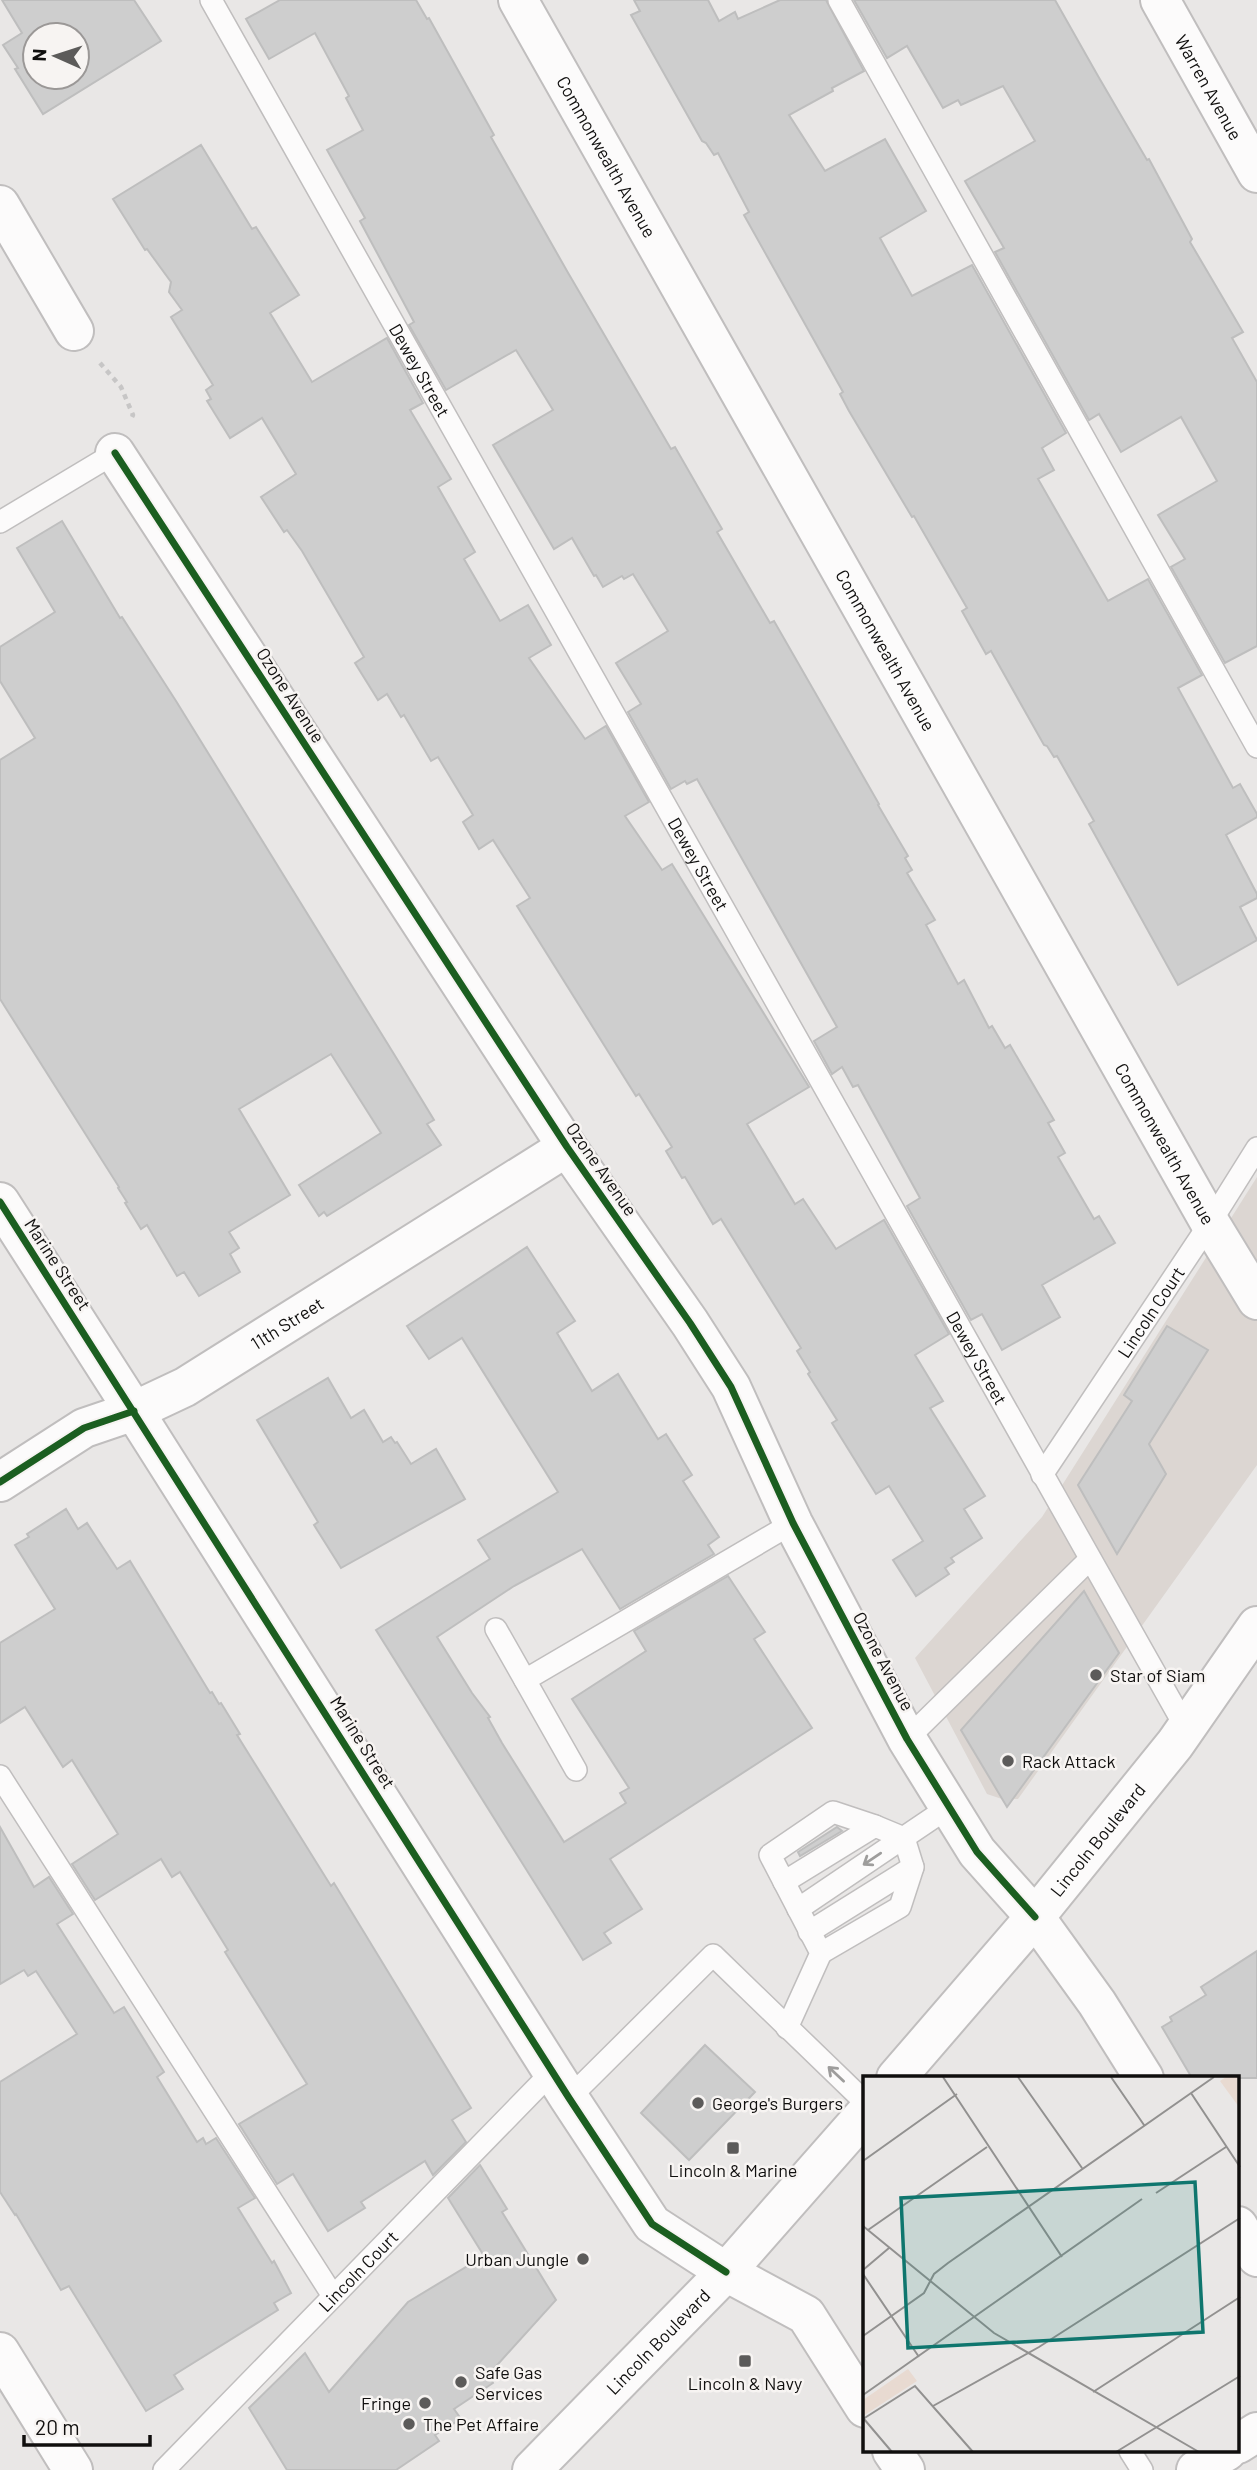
<svg xmlns="http://www.w3.org/2000/svg" width="1257" height="2470" viewBox="0 0 1257 2470" font-family="Barlow,sans-serif">
<style>
.built{fill:#dcd6d2}
.building{fill:#cecece;stroke:#bebebe;stroke-width:2;fill-rule:evenodd}
.lines{fill:none;stroke-linecap:round;stroke-linejoin:round}
.service-casing{stroke:#c0bebe;stroke-width:24}
.minor-casing{stroke:#c0bebe;stroke-width:42}
.tertiary-casing{stroke:#c0bebe;stroke-width:42}
.trunk-casing{stroke:#c0bebe;stroke-width:42}
.path{stroke:#c7c6c6;stroke-width:4.5;stroke-dasharray:5 5;stroke-linecap:butt}
.service{stroke:#fcfbfb;stroke-width:21}
.minor{stroke:#fcfbfb;stroke-width:38}
.tertiary{stroke:#fcfbfb;stroke-width:38}
.trunk{stroke:#fcfbfb;stroke-width:38}
.cycleway-casing{stroke:#f7f4f2;stroke-width:11}
.cycleway{stroke:#1b5e20;stroke-width:7}
.oneway{stroke:#9e9d9c}
.poi-dot{fill:#5c5b5a;stroke:#f7f4f2;stroke-width:2.5}
.labels{text-anchor:middle;dominant-baseline:central;stroke-width:5;stroke-linejoin:round;paint-order:stroke}
.street-label{font-size:18px;fill:#100f0e;stroke:#f7f4f2}
.poi-label{font-size:18px;fill:#100f0e;stroke:#f7f4f2;text-anchor:start}
.inset-road{fill:none;stroke:#929190;stroke-width:2}
.view{fill:#0f766e;fill-opacity:0.15;stroke:#0f766e;stroke-width:3.5}
.inset-edge{fill:none;stroke:#100f0e;stroke-width:3.5}
</style>
<rect width="100%" height="100%" fill="#e9e7e6"/>
<!-- built -->
<path class="built" d="M 1257,1177 L 1257,1465 L 1018,1799 L 1002,1799 L 987,1794 L 915,1658 L 1042,1517 Z"/>
<!-- building -->
<g class="building">
<path d="M 2,0 L 134,0 L 161,41 L 43,114 L 15,69 L 18,68 L 3,45 L 22,33 ZM 35,35 L 77,35 L 77,77 L 35,77 Z"/>
<path d="M 280,0 L 416,0 L 427,19 L 429,18 L 494,135 L 491,137 L 567,271 L 671,449 L 675,447 L 722,529 L 717,532 L 770,623 L 774,621 L 879,804 L 878,805 L 908,856 L 905,858 L 912,870 L 907,873 L 935,920 L 926,925 L 958,984 L 964,980 L 989,1028 L 992,1026 L 1005,1048 L 1010,1045 L 1054,1120 L 1048,1123 L 1065,1153 L 1058,1157 L 1094,1219 L 1099,1216 L 1115,1243 L 1042,1285 L 1060,1317 L 1002,1350 L 982,1314 L 971,1320 L 907,1206 L 920,1198 L 858,1085 L 853,1087 L 842,1067 L 832,1074 L 814,1041 L 837,1027 L 697,779 L 687,784 L 685,781 L 671,789 L 628,712 L 641,704 L 616,663 L 668,631 L 633,574 L 624,579 L 622,576 L 603,587 L 596,575 L 594,576 L 572,538 L 554,549 L 493,445 L 553,410 L 516,350 L 446,390 L 409,325 L 414,322 L 360,221 L 365,218 L 327,150 L 363,130 L 346,98 L 349,96 L 315,33 L 269,59 L 246,19 Z"/>
<path d="M 634,0 L 708,0 L 719,21 L 735,12 L 738,19 L 780,0 L 826,0 L 864,71 L 832,88 L 833,91 L 789,115 L 825,171 L 885,139 L 926,211 L 880,238 L 912,296 L 972,265 L 1066,433 L 1042,448 L 1054,470 L 1038,479 L 1108,601 L 1148,579 L 1202,675 L 1178,688 L 1233,788 L 1240,784 L 1257,814 L 1257,817 L 1226,835 L 1257,894 L 1257,898 L 1240,907 L 1257,940 L 1178,985 L 1089,824 L 1094,821 L 1057,756 L 1054,757 L 1047,746 L 1044,745 L 991,651 L 986,654 L 962,611 L 967,608 L 914,516 L 912,517 L 849,411 L 840,394 L 843,392 L 744,215 L 749,212 L 718,153 L 714,155 L 706,143 L 702,141 L 631,15 L 640,11 Z"/>
<path d="M 854,0 L 1055,0 L 1098,76 L 1147,160 L 1149,159 L 1192,239 L 1190,242 L 1243,332 L 1232,338 L 1257,382 L 1257,646 L 1225,663 L 1171,567 L 1185,559 L 1158,515 L 1217,481 L 1181,417 L 1121,452 L 1099,414 L 1089,420 L 995,252 L 1004,248 L 965,181 L 1035,141 L 1003,86 L 961,105 L 958,100 L 943,108 L 907,46 L 887,58 Z"/>
<path d="M 201,145 L 252,229 L 256,227 L 299,295 L 270,313 L 312,382 L 387,338 L 423,403 L 410,410 L 451,479 L 438,487 L 475,552 L 464,559 L 500,621 L 528,605 L 551,645 L 529,658 L 585,739 L 606,726 L 649,802 L 625,816 L 662,870 L 672,864 L 809,1087 L 747,1124 L 795,1204 L 803,1199 L 836,1249 L 884,1220 L 949,1334 L 915,1355 L 943,1401 L 930,1408 L 985,1496 L 964,1509 L 982,1538 L 951,1558 L 954,1562 L 945,1568 L 949,1574 L 916,1596 L 893,1560 L 923,1541 L 889,1486 L 876,1494 L 832,1423 L 837,1420 L 808,1374 L 810,1372 L 797,1351 L 801,1348 L 721,1219 L 713,1224 L 685,1177 L 682,1178 L 666,1151 L 672,1147 L 639,1094 L 636,1096 L 517,906 L 530,898 L 493,840 L 479,849 L 463,822 L 473,815 L 438,757 L 431,761 L 404,715 L 401,717 L 387,694 L 378,700 L 355,663 L 364,657 L 302,551 L 287,530 L 284,532 L 261,497 L 296,474 L 262,418 L 230,438 L 207,401 L 211,399 L 206,390 L 213,385 L 171,317 L 182,310 L 169,292 L 171,282 L 147,249 L 145,250 L 113,199 Z"/>
<path d="M 62,521 L 120,618 L 122,617 L 176,701 L 397,1059 L 434,1120 L 427,1124 L 441,1145 L 327,1216 L 324,1212 L 319,1216 L 299,1185 L 381,1133 L 331,1054 L 239,1109 L 290,1195 L 229,1232 L 239,1248 L 230,1254 L 240,1272 L 199,1296 L 184,1272 L 177,1276 L 147,1225 L 141,1229 L 125,1203 L 127,1202 L 118,1188 L 119,1187 L 0,999 L 0,760 L 35,738 L 0,681 L 0,647 L 55,612 L 17,548 Z"/>
<path d="M 527,1247 L 575,1321 L 557,1333 L 592,1391 L 618,1374 L 658,1439 L 666,1434 L 692,1475 L 683,1481 L 719,1537 L 708,1545 L 714,1554 L 620,1609 L 582,1549 L 514,1586 L 437,1637 L 472,1693 L 490,1717 L 488,1718 L 502,1743 L 564,1842 L 626,1803 L 620,1793 L 629,1788 L 572,1699 L 646,1651 L 634,1631 L 728,1576 L 765,1632 L 754,1639 L 812,1728 L 610,1859 L 642,1909 L 604,1933 L 611,1943 L 583,1960 L 376,1630 L 490,1559 L 478,1540 L 558,1492 L 462,1338 L 429,1359 L 407,1326 Z"/>
<path d="M 1167,1326 L 1208,1350 L 1149,1444 L 1166,1474 L 1117,1554 L 1078,1485 L 1132,1401 L 1124,1395 Z"/>
<path d="M 328,1378 L 351,1418 L 364,1410 L 383,1442 L 391,1437 L 395,1443 L 397,1442 L 411,1464 L 436,1449 L 465,1499 L 341,1568 L 314,1525 L 318,1522 L 257,1420 Z"/>
<path d="M 66,1509 L 78,1529 L 87,1523 L 117,1569 L 130,1561 L 210,1693 L 212,1692 L 219,1704 L 221,1703 L 240,1734 L 237,1735 L 331,1886 L 334,1883 L 471,2108 L 452,2120 L 466,2142 L 433,2175 L 425,2161 L 361,2202 L 365,2208 L 328,2231 L 293,2174 L 277,2184 L 239,2124 L 307,2084 L 225,1952 L 228,1950 L 180,1872 L 172,1877 L 161,1859 L 95,1900 L 72,1864 L 118,1834 L 72,1760 L 63,1767 L 25,1707 L 0,1723 L 0,1643 L 55,1609 L 15,1545 L 29,1537 L 27,1534 Z"/>
<path d="M 1084,1591 L 1119,1653 L 1007,1807 L 961,1730 Z"/>
<path d="M 0,1827 L 34,1887 L 49,1877 L 73,1914 L 57,1924 L 114,2013 L 124,2007 L 164,2072 L 157,2077 L 197,2142 L 203,2138 L 206,2144 L 216,2138 L 255,2198 L 238,2208 L 272,2263 L 274,2261 L 291,2293 L 274,2303 L 278,2310 L 174,2375 L 183,2389 L 146,2411 L 69,2286 L 61,2290 L 16,2214 L 15,2215 L 0,2192 L 0,2082 L 77,2034 L 36,1971 L 28,1976 L 24,1970 L 0,1984 Z"/>
<path d="M 837,1827 L 842,1831 L 800,1856 L 798,1852 Z"/>
<path d="M 1257,1951 L 1257,2078 L 1192,2078 L 1162,2027 L 1172,2021 L 1170,2017 L 1206,1995 L 1201,1987 Z"/>
<path d="M 705,2045 L 755,2092 L 689,2160 L 641,2113 Z"/>
<path d="M 480,2165 L 507,2209 L 502,2212 L 556,2300 L 489,2374 L 493,2383 L 454,2409 L 461,2419 L 435,2435 L 439,2441 L 396,2470 L 287,2470 L 249,2408 L 305,2353 L 329,2392 L 408,2302 L 484,2256 L 448,2198 Z"/>
</g>
<g class="lines">
<!-- service casing -->
<g class="service-casing">
<g id="service">
<path id="s1" d="M 211,0 L 1186,1728"/>
<path d="M 839,0 L 1257,747"/>
<path d="M 0,522 L 115,453"/>
<path id="s2" d="M 1042,1475 L 1210,1223 L 1257,1148"/>
<path d="M 496,1629 L 576,1770"/>
<path d="M 525,1680 L 793,1523"/>
<path d="M 907,1739 L 1090,1559"/>
<path d="M 0,1776 L 333,2296"/>
<path d="M 784,1882 L 875,1826 L 904,1838 L 913,1867 L 900,1907 L 821,1953"/>
<path d="M 798,1909 L 949,1807"/>
<path d="M 809,1932 L 913,1867"/>
<path d="M 787,2028 L 821,1953 L 770,1855 L 833,1812 L 875,1826"/>
<path d="M 569,2098 L 713,1955 L 865,2102"/>
<path d="M 1130,2451 L 1142,2470"/>
<path id="s3" d="M 164,2470 L 552,2072"/>
</g>
</g>
<!-- minor casing -->
<g class="minor-casing">
<g id="minor">
<path id="s4" d="M 518,0 L 1210,1223 L 1257,1300"/>
<path id="s5" d="M 1160,0 L 1257,173"/>
<path d="M 0,205 L 74,331"/>
<path d="M 115,453 L 567,1147 L 690,1323 L 731,1387 L 793,1523 L 907,1739 L 977,1852 L 1035,1917 L 1097,2003 L 1144,2078"/>
<path id="s6" d="M 0,1202 L 134,1411 L 185,1387 L 567,1147"/>
<path d="M 1238,2226 L 1257,2257"/>
<path d="M 726,2272 L 806,2315 L 865,2408"/>
<path d="M 0,2352 L 73,2470"/>
<path d="M 1238,2444 L 1257,2432"/>
<path d="M 892,2451 L 905,2470"/>
<path d="M 1196,2470 L 1227,2451"/>
</g>
</g>
<!-- tertiary casing -->
<g class="tertiary-casing">
<path id="tertiary" d="M 0,1482 L 84,1428 L 134,1411 L 569,2098 L 652,2224 L 726,2272"/>
</g>
<!-- trunk casing -->
<g class="trunk-casing">
<g id="trunk">
<path id="s7" d="M 896,2078 L 1035,1917 L 1175,1744 L 1257,1626"/>
<path id="s8" d="M 532,2470 L 726,2272 L 865,2114"/>
</g>
</g>
<!-- path -->
<path class="path" d="M 100,363 L 121,387 L 133,415 L 132,417"/>
<!-- service -->
<use href="#service" class="service"/>
<!-- minor -->
<use href="#minor" class="minor"/>
<!-- tertiary -->
<use href="#tertiary" class="tertiary"/>
<!-- trunk -->
<use href="#trunk" class="trunk"/>
<!-- cycleway casing -->
<g class="cycleway-casing">
<g id="cycleway">
<path d="M 115,453 L 567,1147 L 690,1323 L 731,1387 L 793,1523 L 907,1739 L 977,1852 L 1035,1917"/>
<path d="M 0,1202 L 569,2098 L 652,2224 L 726,2272"/>
<path d="M 0,1482 L 84,1428 L 134,1411"/>
</g>
</g>
<!-- cycleway -->
<use href="#cycleway" class="cycleway"/>
</g>
<!-- one-way arrows -->
<defs><path id="oneway-shaft" d="M-6 0H5M1.5-3L5.5 0L1.5 3" fill="none" stroke-width="1.6" stroke-linecap="round" stroke-linejoin="round" transform="scale(1.75)"/></defs>
<g class="oneway">
<use href="#oneway-shaft" transform="translate(872 1859) rotate(146)"/>
<use href="#oneway-shaft" transform="translate(836 2074) rotate(-137)"/>
</g>
<!-- markers -->
<g class="poi-dot">
<circle cx="1096" cy="1675" r="7"/>
<circle cx="1008" cy="1761" r="7"/>
<circle cx="698" cy="2103" r="7"/>
<rect x="726" y="2141" width="14" height="14" rx="3.5"/>
<circle cx="583" cy="2259" r="7"/>
<rect x="738" y="2354" width="14" height="14" rx="3.5"/>
<circle cx="461" cy="2382" r="7"/>
<circle cx="425" cy="2403" r="7"/>
<circle cx="409" cy="2424" r="7"/>
</g>
<g class="labels">
<!-- street labels -->
<g class="street-label">
<text stroke="none"><textPath href="#s5" startOffset="100">Warren Avenue</textPath></text>
<text stroke="none"><textPath href="#s4" startOffset="180">Commonwealth Avenue</textPath></text>
<text stroke="none"><textPath href="#s1" startOffset="425">Dewey Street</textPath></text>
<text stroke="none"><textPath href="#s4" startOffset="747">Commonwealth Avenue</textPath></text>
<text transform="translate(291 695) rotate(57)">Ozone Avenue</text>
<text stroke="none"><textPath href="#s1" startOffset="992">Dewey Street</textPath></text>
<text stroke="none"><textPath href="#s4" startOffset="1314">Commonwealth Avenue</textPath></text>
<text transform="translate(602 1169) rotate(55)">Ozone Avenue</text>
<text transform="translate(58 1264) rotate(57)">Marine Street</text>
<text stroke="none"><textPath href="#s2" startOffset="196">Lincoln Court</textPath></text>
<text stroke="none"><textPath href="#s6" startOffset="425">11th Street</textPath></text>
<text stroke="none"><textPath href="#s1" startOffset="1559">Dewey Street</textPath></text>
<text transform="translate(884 1661) rotate(62)">Ozone Avenue</text>
<text transform="translate(363 1742) rotate(58)">Marine Street</text>
<text stroke="none"><textPath href="#s7" startOffset="312">Lincoln Boulevard</textPath></text>
<text stroke="none"><textPath href="#s3" startOffset="278">Lincoln Court</textPath></text>
<text stroke="none"><textPath href="#s8" startOffset="180">Lincoln Boulevard</textPath></text>
</g>
<!-- poi labels -->
<g class="poi-label">
<text x="1110" y="1675">Star of Siam</text>
<text x="1022" y="1761">Rack Attack</text>
<text x="712" y="2103">George's Burgers</text>
<text x="733" y="2170" text-anchor="middle">Lincoln &amp; Marine</text>
<text x="569" y="2259" text-anchor="end">Urban Jungle</text>
<text x="475" y="2372">Safe Gas<tspan x="475" dy="21">Services</tspan></text>
<text x="745" y="2383" text-anchor="middle">Lincoln &amp; Navy</text>
<text x="411" y="2403" text-anchor="end">Fringe</text>
<text x="423" y="2424">The Pet Affaire</text>
</g>
</g>
<!-- overview -->
<g transform="translate(863 2076)">
<rect width="376" height="376" fill="#e9e7e6"/>
<path d="M 363,1 L 376,1 L 376,31 L 357,5 ZM 45,293 L 54,305 L 0,340 L 0,324 Z" fill="#e8dad1"/>
<path class="inset-road" d="M 80,1 L 199,181M 155,1 L 219,92M 248,1 L 281,49M 328,17 L 377,91M 0,85 L 94,18M 293,117 L 363,71M 0,150 L 131,257 L 336,376M 5,154 L 124,71M 0,194 L 26,172M 0,198 L 56,281M 0,260 L 61,217 L 71,198 L 85,187 L 351,1M 230,316 L 377,221M 0,319 L 279,123M 70,330 L 176,271 L 377,142M 0,343 L 52,310 L 110,376M 1,343 L 29,376M 253,376 L 377,300"/>
<path class="view" d="M 332,106 L 340,256 L 45,272 L 38,122 Z"/>
<rect width="376" height="376" class="inset-edge"/>
</g>
<!-- north arrow -->
<g transform="translate(56 56) rotate(273)"><circle r="33" fill="#f7f4f2" stroke="#9b9897" stroke-width="2"/>
<path d="M0-5L12 26L0 18L-12 26Z" fill="#5c5b5a"/>
<text y="-10" font-size="19" font-weight="bold" text-anchor="middle" fill="#100f0e">N</text>
</g>
<!-- scale -->
<path d="M24 2435v10h126v-10" fill="none" stroke="#100f0e" stroke-width="3.5"/>
<text x="35" y="2435" font-size="21" fill="#100f0e" stroke="#f7f4f2" stroke-width="5" paint-order="stroke">20 m</text>
</svg>
